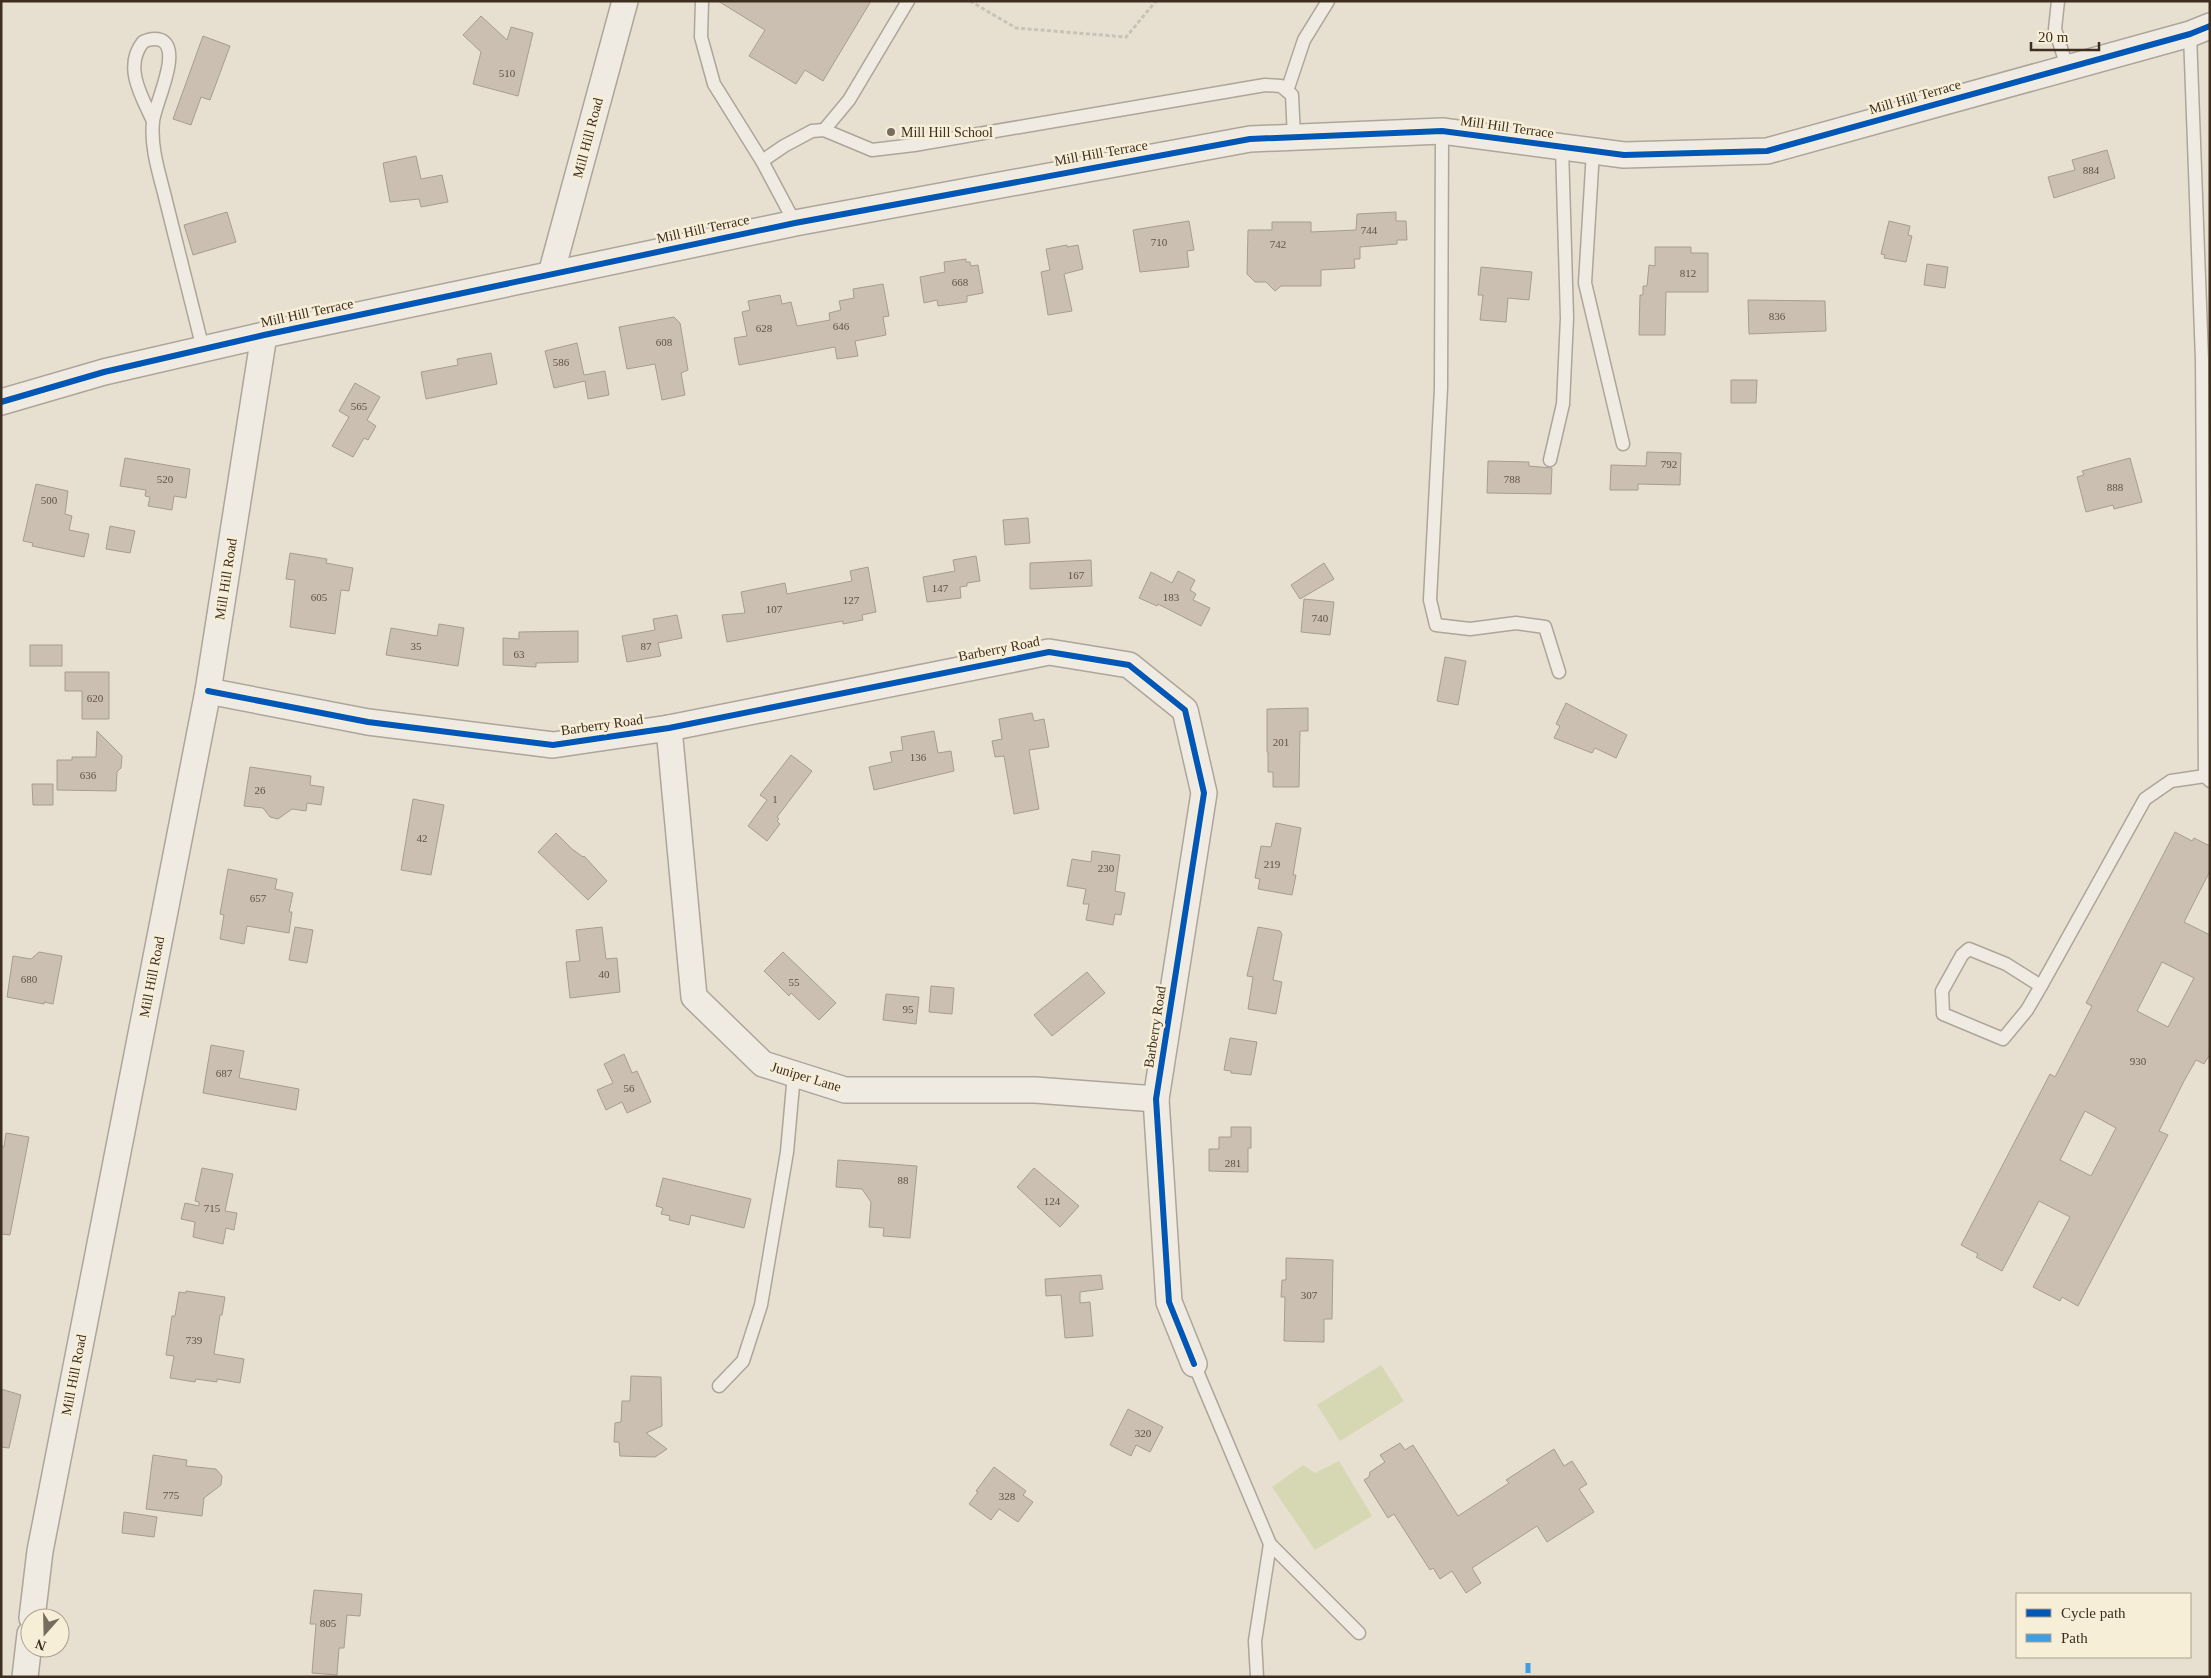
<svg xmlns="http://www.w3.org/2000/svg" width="2211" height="1678" viewBox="0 0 2211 1678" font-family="Georgia,serif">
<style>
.green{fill:#d6d7b3}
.building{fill:#cbbfb2;stroke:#a89c90;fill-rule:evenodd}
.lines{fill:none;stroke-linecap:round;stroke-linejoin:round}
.service-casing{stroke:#ada599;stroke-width:15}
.minor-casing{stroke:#ada599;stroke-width:28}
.path{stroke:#c8c2b9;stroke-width:3;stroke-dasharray:4 2.5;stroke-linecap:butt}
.service{stroke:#efebe3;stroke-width:12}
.minor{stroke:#efebe3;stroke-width:25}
.quiet{stroke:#3f9de0;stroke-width:5;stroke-dasharray:10 5;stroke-linecap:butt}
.cycleway-casing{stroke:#f7eed8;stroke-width:9}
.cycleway{stroke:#0057b8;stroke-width:6}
.poi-dot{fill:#786c5e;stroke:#f7eed8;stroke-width:2}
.labels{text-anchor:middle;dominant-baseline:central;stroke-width:5;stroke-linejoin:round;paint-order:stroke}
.number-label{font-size:11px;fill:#605244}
.street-label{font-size:14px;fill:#3d2e20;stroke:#f7eed8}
.poi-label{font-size:14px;fill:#3d2e20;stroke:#f7eed8;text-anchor:start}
</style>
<rect width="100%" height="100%" fill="#e7e0d1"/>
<!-- green -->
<g class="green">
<path d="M 1381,1365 L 1404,1401 L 1340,1441 L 1317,1405 Z"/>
<path d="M 1339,1461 L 1372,1516 L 1315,1550 L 1272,1487 L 1303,1465 L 1315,1473 Z"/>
</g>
<!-- building -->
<g class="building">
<path d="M 718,1 L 871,1 L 823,81 L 805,70 L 796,84 L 749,56 L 765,30 Z"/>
<path d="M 481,16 L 507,40 L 511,27 L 533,33 L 518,96 L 473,84 L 481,52 L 463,35 Z"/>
<path d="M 203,36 L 230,46 L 210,100 L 201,97 L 191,125 L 173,119 Z"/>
<path d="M 2107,150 L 2115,178 L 2054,198 L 2048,177 L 2075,170 L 2072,160 Z"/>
<path d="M 416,156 L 421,179 L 442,175 L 448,202 L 421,207 L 419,199 L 390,202 L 383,163 Z"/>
<path d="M 227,212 L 236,242 L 193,255 L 184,225 Z"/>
<path d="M 1396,212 L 1396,221 L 1406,221 L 1407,240 L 1397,240 L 1397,244 L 1360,247 L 1360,259 L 1354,259 L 1355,268 L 1321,270 L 1321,286 L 1281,286 L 1275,291 L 1266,282 L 1255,282 L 1247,274 L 1248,230 L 1272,230 L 1272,222 L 1311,222 L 1311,232 L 1356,230 L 1357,214 Z"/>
<path d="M 1189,221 L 1194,250 L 1187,251 L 1189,267 L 1140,272 L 1133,230 Z"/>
<path d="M 1889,221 L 1910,226 L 1908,235 L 1912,236 L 1906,262 L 1884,258 L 1885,255 L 1881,254 Z"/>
<path d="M 1067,245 L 1067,247 L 1078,245 L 1083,269 L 1064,274 L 1072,311 L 1048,315 L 1041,272 L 1050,270 L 1046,249 Z"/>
<path d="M 1655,247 L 1691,247 L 1691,253 L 1708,253 L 1708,292 L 1666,292 L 1665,335 L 1639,335 L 1640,295 L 1643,295 L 1643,286 L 1647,286 L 1649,265 L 1655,266 Z"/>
<path d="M 966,259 L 966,262 L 970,262 L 971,266 L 978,265 L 983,293 L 967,296 L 967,302 L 938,306 L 937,300 L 924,303 L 920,277 L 945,272 L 944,262 Z"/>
<path d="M 1927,264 L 1948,267 L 1945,288 L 1924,285 Z"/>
<path d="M 1481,267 L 1532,272 L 1529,300 L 1508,298 L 1506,322 L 1480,320 L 1483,295 L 1478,295 Z"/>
<path d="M 883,284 L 889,316 L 883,317 L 886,335 L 855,341 L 858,356 L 837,359 L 835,347 L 739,365 L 734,338 L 747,336 L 742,312 L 750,310 L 748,301 L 780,295 L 782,304 L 791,302 L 797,326 L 830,320 L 829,313 L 841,310 L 839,301 L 854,298 L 853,289 Z"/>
<path d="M 1748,300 L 1825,301 L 1826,331 L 1749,334 Z"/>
<path d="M 674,317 L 680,323 L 688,370 L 681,373 L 685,395 L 662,400 L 655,364 L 627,369 L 619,327 Z"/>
<path d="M 577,343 L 584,375 L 605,371 L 609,395 L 588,399 L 585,381 L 554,388 L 545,351 Z"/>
<path d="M 491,353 L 497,384 L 426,399 L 421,372 L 458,365 L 457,359 Z"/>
<path d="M 1731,380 L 1757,380 L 1756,403 L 1731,403 Z"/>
<path d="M 355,383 L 380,397 L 367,420 L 376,426 L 368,440 L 364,438 L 353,457 L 332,446 L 349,417 L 339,411 Z"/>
<path d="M 1647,452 L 1681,453 L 1680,485 L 1638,484 L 1638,490 L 1610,490 L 1611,465 L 1646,466 Z"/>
<path d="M 125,458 L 190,469 L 186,498 L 174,496 L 172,510 L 148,506 L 150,497 L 145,496 L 146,490 L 120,486 Z"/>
<path d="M 2130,458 L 2142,502 L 2114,509 L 2113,505 L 2086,512 L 2077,477 L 2084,475 L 2082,471 Z"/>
<path d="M 1488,461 L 1529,462 L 1529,466 L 1552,468 L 1551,494 L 1487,493 Z"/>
<path d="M 36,484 L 68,491 L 65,514 L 72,516 L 69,530 L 89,534 L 84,557 L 32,546 L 33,543 L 23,541 Z"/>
<path d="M 1028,518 L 1030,543 L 1005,545 L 1003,520 Z"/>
<path d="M 110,526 L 135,531 L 130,553 L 106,549 Z"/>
<path d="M 290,553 L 327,559 L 326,563 L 353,568 L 349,591 L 341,590 L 335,634 L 290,627 L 295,580 L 286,579 Z"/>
<path d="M 976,556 L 980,581 L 967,583 L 967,586 L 960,587 L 961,598 L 927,602 L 923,577 L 955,571 L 953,560 Z"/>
<path d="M 1091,560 L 1092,586 L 1030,589 L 1030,563 Z"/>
<path d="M 1324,563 L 1334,579 L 1300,599 L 1291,585 Z"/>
<path d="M 868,567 L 876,612 L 862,615 L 863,620 L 843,624 L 843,621 L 727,642 L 722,615 L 745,613 L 741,592 L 785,583 L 787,594 L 852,581 L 850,571 Z"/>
<path d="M 1178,571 L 1195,580 L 1190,590 L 1196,594 L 1193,600 L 1210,608 L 1201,626 L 1158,604 L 1157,606 L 1139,598 L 1151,572 L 1172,583 Z"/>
<path d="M 1304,599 L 1334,602 L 1330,635 L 1301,632 Z"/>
<path d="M 677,615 L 682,638 L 658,643 L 661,656 L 627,662 L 622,636 L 655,630 L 653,619 Z"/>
<path d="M 439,624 L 464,628 L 458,666 L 386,655 L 391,628 L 437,636 Z"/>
<path d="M 578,631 L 578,662 L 536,663 L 536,667 L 503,665 L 503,638 L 519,639 L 519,632 Z"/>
<rect x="30" y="645" width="32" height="21"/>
<path d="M 1445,657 L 1466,661 L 1458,705 L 1437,701 Z"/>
<path d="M 65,672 L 109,672 L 109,719 L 82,719 L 82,691 L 65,691 Z"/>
<path d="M 1566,703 L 1627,735 L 1616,758 L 1595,748 L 1592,753 L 1554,738 L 1560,726 L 1556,724 Z"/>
<path d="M 1308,708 L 1308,731 L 1300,731 L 1299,787 L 1273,787 L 1273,772 L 1268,772 L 1268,752 L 1267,752 L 1267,709 Z"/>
<path d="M 1032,713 L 1034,721 L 1044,719 L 1049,747 L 1029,750 L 1039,809 L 1014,814 L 1004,756 L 995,757 L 992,741 L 1002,739 L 999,719 Z"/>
<path d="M 97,731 L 122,756 L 121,768 L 117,772 L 116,791 L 57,790 L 57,760 L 72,760 L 72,757 L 96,757 Z"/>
<path d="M 934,731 L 938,753 L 951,751 L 954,771 L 874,790 L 869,767 L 892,762 L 890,752 L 903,750 L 901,737 Z"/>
<path d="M 791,755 L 812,771 L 777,817 L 779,819 L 777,821 L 780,824 L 767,841 L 748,826 L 767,800 L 760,795 Z"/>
<path d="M 250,767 L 311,776 L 310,785 L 324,787 L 321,805 L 307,803 L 306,811 L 292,809 L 278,819 L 270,817 L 263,808 L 244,806 Z"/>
<path d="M 32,784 L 53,784 L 53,805 L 33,805 Z"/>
<path d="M 413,799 L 444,805 L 431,875 L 401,870 Z"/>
<path d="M 1276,823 L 1301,828 L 1293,875 L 1296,875 L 1292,895 L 1258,889 L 1260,879 L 1255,878 L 1261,846 L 1271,847 Z"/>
<path d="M 2175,832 L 2192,841 L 2194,838 L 2210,846 L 2210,871 L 2184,922 L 2210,935 L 2210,1054 L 2204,1064 L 2196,1060 L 2184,1081 L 2159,1131 L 2168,1135 L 2078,1306 L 2062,1297 L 2060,1301 L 2033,1287 L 2070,1217 L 2039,1201 L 2002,1271 L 1976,1257 L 1978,1254 L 1961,1245 L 2050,1074 L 2055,1077 L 2092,1006 L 2086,1003 ZM 2162,962 L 2194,978 L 2168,1027 L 2137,1011 ZM 2085,1111 L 2116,1128 L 2091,1176 L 2060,1160 Z"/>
<path d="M 556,833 L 572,849 L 583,857 L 584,856 L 607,881 L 588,900 L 538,852 Z"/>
<path d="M 1092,851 L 1120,855 L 1115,891 L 1125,893 L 1121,915 L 1115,914 L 1113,925 L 1086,920 L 1089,904 L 1083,904 L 1086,889 L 1067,886 L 1072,859 L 1091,862 Z"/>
<path d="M 228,869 L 277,879 L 275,889 L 293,893 L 289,912 L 292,912 L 289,933 L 247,926 L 244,944 L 220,939 L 224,915 L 220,914 Z"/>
<path d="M 295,927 L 313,930 L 307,963 L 289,960 Z"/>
<path d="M 602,927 L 606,959 L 617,958 L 620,992 L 570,998 L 566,962 L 580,961 L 576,930 Z"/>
<path d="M 1258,927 L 1280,931 L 1282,934 L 1273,980 L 1282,982 L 1276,1014 L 1248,1009 L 1253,977 L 1247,976 Z"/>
<path d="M 39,952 L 62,956 L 53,1004 L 44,1002 L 44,1004 L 7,997 L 13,956 L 31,959 Z"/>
<path d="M 783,952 L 836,1003 L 819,1020 L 791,993 L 789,996 L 764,971 Z"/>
<path d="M 1087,972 L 1105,993 L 1052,1036 L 1034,1015 Z"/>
<path d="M 931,986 L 954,988 L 952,1014 L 929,1012 Z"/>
<path d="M 886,994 L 919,997 L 916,1024 L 883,1020 Z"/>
<path d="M 1230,1038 L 1257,1042 L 1251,1075 L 1231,1073 L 1231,1071 L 1224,1070 Z"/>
<path d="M 211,1045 L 244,1051 L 239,1078 L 299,1089 L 296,1110 L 203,1093 Z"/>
<path d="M 624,1054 L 632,1073 L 637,1071 L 651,1102 L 627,1113 L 622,1102 L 606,1110 L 597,1090 L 613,1083 L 604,1064 Z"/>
<path d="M 1231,1127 L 1251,1127 L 1251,1148 L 1248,1148 L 1248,1172 L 1209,1171 L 1209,1149 L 1219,1149 L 1219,1137 L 1231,1137 Z"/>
<path d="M 6,1133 L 29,1137 L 10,1235 L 1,1234 L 1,1146 L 4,1147 Z"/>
<path d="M 838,1160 L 917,1166 L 910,1238 L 883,1236 L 884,1228 L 869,1227 L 871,1202 L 862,1189 L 836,1187 Z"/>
<path d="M 202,1168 L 233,1174 L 225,1211 L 237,1213 L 234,1230 L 226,1228 L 223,1244 L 193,1237 L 195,1222 L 181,1219 L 185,1203 L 199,1206 L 199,1202 L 195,1201 Z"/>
<path d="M 1034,1168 L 1079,1206 L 1060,1227 L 1017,1187 Z"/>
<path d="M 663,1178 L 751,1199 L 744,1228 L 691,1215 L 689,1225 L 669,1220 L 670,1216 L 661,1214 L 663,1208 L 656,1206 Z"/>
<path d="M 1286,1258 L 1333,1260 L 1332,1319 L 1324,1319 L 1324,1342 L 1284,1341 L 1285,1297 L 1281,1297 L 1282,1280 L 1286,1280 Z"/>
<path d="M 1101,1275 L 1103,1289 L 1080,1292 L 1080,1303 L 1090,1302 L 1093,1336 L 1065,1338 L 1061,1295 L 1046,1296 L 1045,1279 Z"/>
<path d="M 186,1291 L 225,1297 L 222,1315 L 220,1315 L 214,1354 L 244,1359 L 240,1383 L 217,1379 L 217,1382 L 196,1379 L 195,1382 L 170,1378 L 174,1356 L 166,1355 L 172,1316 L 175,1316 L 179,1292 L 186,1293 Z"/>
<path d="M 631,1376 L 661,1377 L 662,1426 L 646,1433 L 667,1449 L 655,1457 L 620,1456 L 619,1442 L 614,1442 L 615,1423 L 621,1422 L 622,1401 L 630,1401 Z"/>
<path d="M 1,1389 L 21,1395 L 9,1448 L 1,1447 Z"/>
<path d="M 1128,1409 L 1163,1427 L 1150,1452 L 1136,1445 L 1131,1456 L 1110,1445 Z"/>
<path d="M 1400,1443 L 1405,1450 L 1413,1445 L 1458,1516 L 1509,1483 L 1506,1480 L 1554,1449 L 1564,1466 L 1572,1461 L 1587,1484 L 1579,1489 L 1594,1512 L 1547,1542 L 1537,1526 L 1472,1568 L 1481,1583 L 1466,1593 L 1452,1571 L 1440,1579 L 1433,1568 L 1430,1570 L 1394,1514 L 1388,1518 L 1364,1480 L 1369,1477 L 1370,1472 L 1385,1462 L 1380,1455 Z"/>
<path d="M 153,1455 L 187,1460 L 186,1466 L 216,1469 L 222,1476 L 221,1485 L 204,1498 L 202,1516 L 146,1509 Z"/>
<path d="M 994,1467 L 1026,1491 L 1023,1495 L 1033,1502 L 1018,1522 L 999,1509 L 991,1520 L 969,1504 L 978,1492 L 976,1491 Z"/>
<path d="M 124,1512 L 157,1517 L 154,1537 L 122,1533 Z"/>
<path d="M 314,1590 L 362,1594 L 360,1616 L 347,1615 L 344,1648 L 339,1648 L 337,1675 L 312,1673 L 316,1624 L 310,1624 Z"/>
</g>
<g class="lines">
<!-- service casing -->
<g class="service-casing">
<g id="service">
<path d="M 702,1 L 701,37 L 714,84 L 762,161 L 795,223"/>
<path d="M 2058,1 L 2055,29 L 2067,67"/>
<path d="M 2190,34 L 2202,360 L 2205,776 L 2210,781"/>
<path d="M 1287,91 L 1304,40 L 1328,1"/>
<path d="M 153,121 C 142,97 123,67 143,42 C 149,39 155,38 161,40 C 183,50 154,105 153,122 C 150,149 161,179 167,205 C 179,253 191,301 203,349"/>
<path d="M 824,130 L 849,100 L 908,1"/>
<path d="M 1442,131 L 1441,388 L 1430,600 L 1436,625 L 1470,629 L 1516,623 L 1545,627 L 1559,672"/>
<path d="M 1593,151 L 1585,283 L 1623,444"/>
<path d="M 762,161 L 784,146 L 812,131 L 824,130 L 872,150 L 914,145 L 1265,85 L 1281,86 L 1292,95 L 1294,137"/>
<path d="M 1550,460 L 1563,404 L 1567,318 L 1562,147"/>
<path d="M 2041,986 L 2006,964 L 1969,949 L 1962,955 L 1942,991 L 1943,1014 L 2003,1039 L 2027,1010 L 2041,986 L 2145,799 L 2171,781 L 2205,776"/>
<path d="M 1194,1364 L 1270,1544 L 1359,1633"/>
<path d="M 719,1386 L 743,1361 L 761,1305 L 787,1152 L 794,1074"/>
<path d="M 1257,1677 L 1255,1641 L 1270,1544"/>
</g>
</g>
<!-- minor casing -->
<g class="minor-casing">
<g id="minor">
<path d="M 551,274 L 625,1"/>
<path d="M 1,402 L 104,372 L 264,335 L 795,223 L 1250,139 L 1442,131 L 1624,155 L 1767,151 L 2190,34 L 2210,26"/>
<path d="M 208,691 L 368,722 L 553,745 L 669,728 L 1049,652 L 1129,665 L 1185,710 L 1204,793 L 1156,1099 L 1169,1302 L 1194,1364"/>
<path d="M 669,728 L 694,997 L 763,1064 L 845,1090 L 1035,1090 L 1156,1099"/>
<path d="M 32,1618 L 40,1551 L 208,691 L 264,335"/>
<path d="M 25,1677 L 30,1634"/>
</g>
</g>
<!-- path -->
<path class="path" d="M 970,1 L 1016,28 L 1126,37 L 1156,1"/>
<!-- service -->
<use href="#service" class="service"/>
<!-- minor -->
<use href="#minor" class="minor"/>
<!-- quiet -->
<path class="quiet" d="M 1528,1663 L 1528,1677"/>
<!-- cycleway casing -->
<g class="cycleway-casing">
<g id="cycleway">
<path d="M 1,402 L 104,372 L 264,335 L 795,223 L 1250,139 L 1442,131 L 1624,155 L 1767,151 L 2190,34 L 2210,26"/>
<path d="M 208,691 L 368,722 L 553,745 L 669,728 L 1049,652 L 1129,665 L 1185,710 L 1204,793 L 1156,1099 L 1169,1302 L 1194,1364"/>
</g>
</g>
<!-- cycleway -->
<use href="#cycleway" class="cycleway"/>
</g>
<!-- markers -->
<circle class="poi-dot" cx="891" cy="132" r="5"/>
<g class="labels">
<!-- number labels -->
<g class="number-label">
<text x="507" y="73">510</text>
<text x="2091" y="170">884</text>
<text x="1369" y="230">744</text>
<text x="1159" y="242">710</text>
<text x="1278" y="244">742</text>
<text x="1688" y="273">812</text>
<text x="960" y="282">668</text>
<text x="1777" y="316">836</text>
<text x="841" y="326">646</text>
<text x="764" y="328">628</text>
<text x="664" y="342">608</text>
<text x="561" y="362">586</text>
<text x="359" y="406">565</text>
<text x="1669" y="464">792</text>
<text x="165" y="479">520</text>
<text x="1512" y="479">788</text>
<text x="2115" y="487">888</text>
<text x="49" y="500">500</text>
<text x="1076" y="575">167</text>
<text x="940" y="588">147</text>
<text x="319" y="597">605</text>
<text x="1171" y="597">183</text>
<text x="851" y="600">127</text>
<text x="774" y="609">107</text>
<text x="1320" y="618">740</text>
<text x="416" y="646">35</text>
<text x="646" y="646">87</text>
<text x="519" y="654">63</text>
<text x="95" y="698">620</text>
<text x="1281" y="742">201</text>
<text x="918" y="757">136</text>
<text x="88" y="775">636</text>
<text x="260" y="790">26</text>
<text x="775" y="799">1</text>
<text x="422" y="838">42</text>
<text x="1272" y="864">219</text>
<text x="1106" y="868">230</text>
<text x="258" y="898">657</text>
<text x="604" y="974">40</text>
<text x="29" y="979">680</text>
<text x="794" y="982">55</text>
<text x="908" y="1009">95</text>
<text x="2138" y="1061">930</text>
<text x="224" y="1073">687</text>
<text x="629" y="1088">56</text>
<text x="1233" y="1163">281</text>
<text x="903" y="1180">88</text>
<text x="1052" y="1201">124</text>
<text x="212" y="1208">715</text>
<text x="1309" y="1295">307</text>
<text x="194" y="1340">739</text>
<text x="1143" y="1433">320</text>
<text x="171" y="1495">775</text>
<text x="1007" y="1496">328</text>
<text x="328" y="1623">805</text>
</g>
<!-- street labels -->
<g class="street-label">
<text transform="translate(1915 97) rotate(-16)">Mill Hill Terrace</text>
<text transform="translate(1507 127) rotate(8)">Mill Hill Terrace</text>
<text transform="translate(588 138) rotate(-75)">Mill Hill Road</text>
<text transform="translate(1101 153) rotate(-10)">Mill Hill Terrace</text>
<text transform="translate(703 229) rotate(-12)">Mill Hill Terrace</text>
<text transform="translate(307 313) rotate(-12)">Mill Hill Terrace</text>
<text transform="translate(226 579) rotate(-81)">Mill Hill Road</text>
<text transform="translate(999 649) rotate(-11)">Barberry Road</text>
<text transform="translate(602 725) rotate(-8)">Barberry Road</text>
<text transform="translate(152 977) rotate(-79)">Mill Hill Road</text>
<text transform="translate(1155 1027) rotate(-81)">Barberry Road</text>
<text transform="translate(806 1077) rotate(17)">Juniper Lane</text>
<text transform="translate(74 1375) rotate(-79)">Mill Hill Road</text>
</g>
<!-- poi labels -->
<g class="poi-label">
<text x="901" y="132">Mill Hill School</text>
</g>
</g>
<!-- border -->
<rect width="2211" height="1678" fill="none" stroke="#3d2e20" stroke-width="5"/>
<!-- legend -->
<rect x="2016" y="1593" width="175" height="65" fill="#f7eed8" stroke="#ada18e"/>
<rect x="2026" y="1609" width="25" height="8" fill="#0057b8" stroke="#ada18e"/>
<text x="2061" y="1618" font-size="15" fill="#3d2e20">Cycle path</text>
<rect x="2026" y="1634" width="25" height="8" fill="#3f9de0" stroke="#ada18e"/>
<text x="2061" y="1643" font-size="15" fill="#3d2e20">Path</text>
<!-- north arrow -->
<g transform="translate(45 1633) rotate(200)"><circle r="24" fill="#f7eed8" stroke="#ada18e"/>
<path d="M0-4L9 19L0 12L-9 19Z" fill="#786c5e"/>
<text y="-8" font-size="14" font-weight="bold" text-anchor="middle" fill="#3d2e20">N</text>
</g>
<!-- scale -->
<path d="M2031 42v8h68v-8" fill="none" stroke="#3d2e20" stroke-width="2.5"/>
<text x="2038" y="42" font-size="15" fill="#3d2e20" stroke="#f7eed8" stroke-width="4" paint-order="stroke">20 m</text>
</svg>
